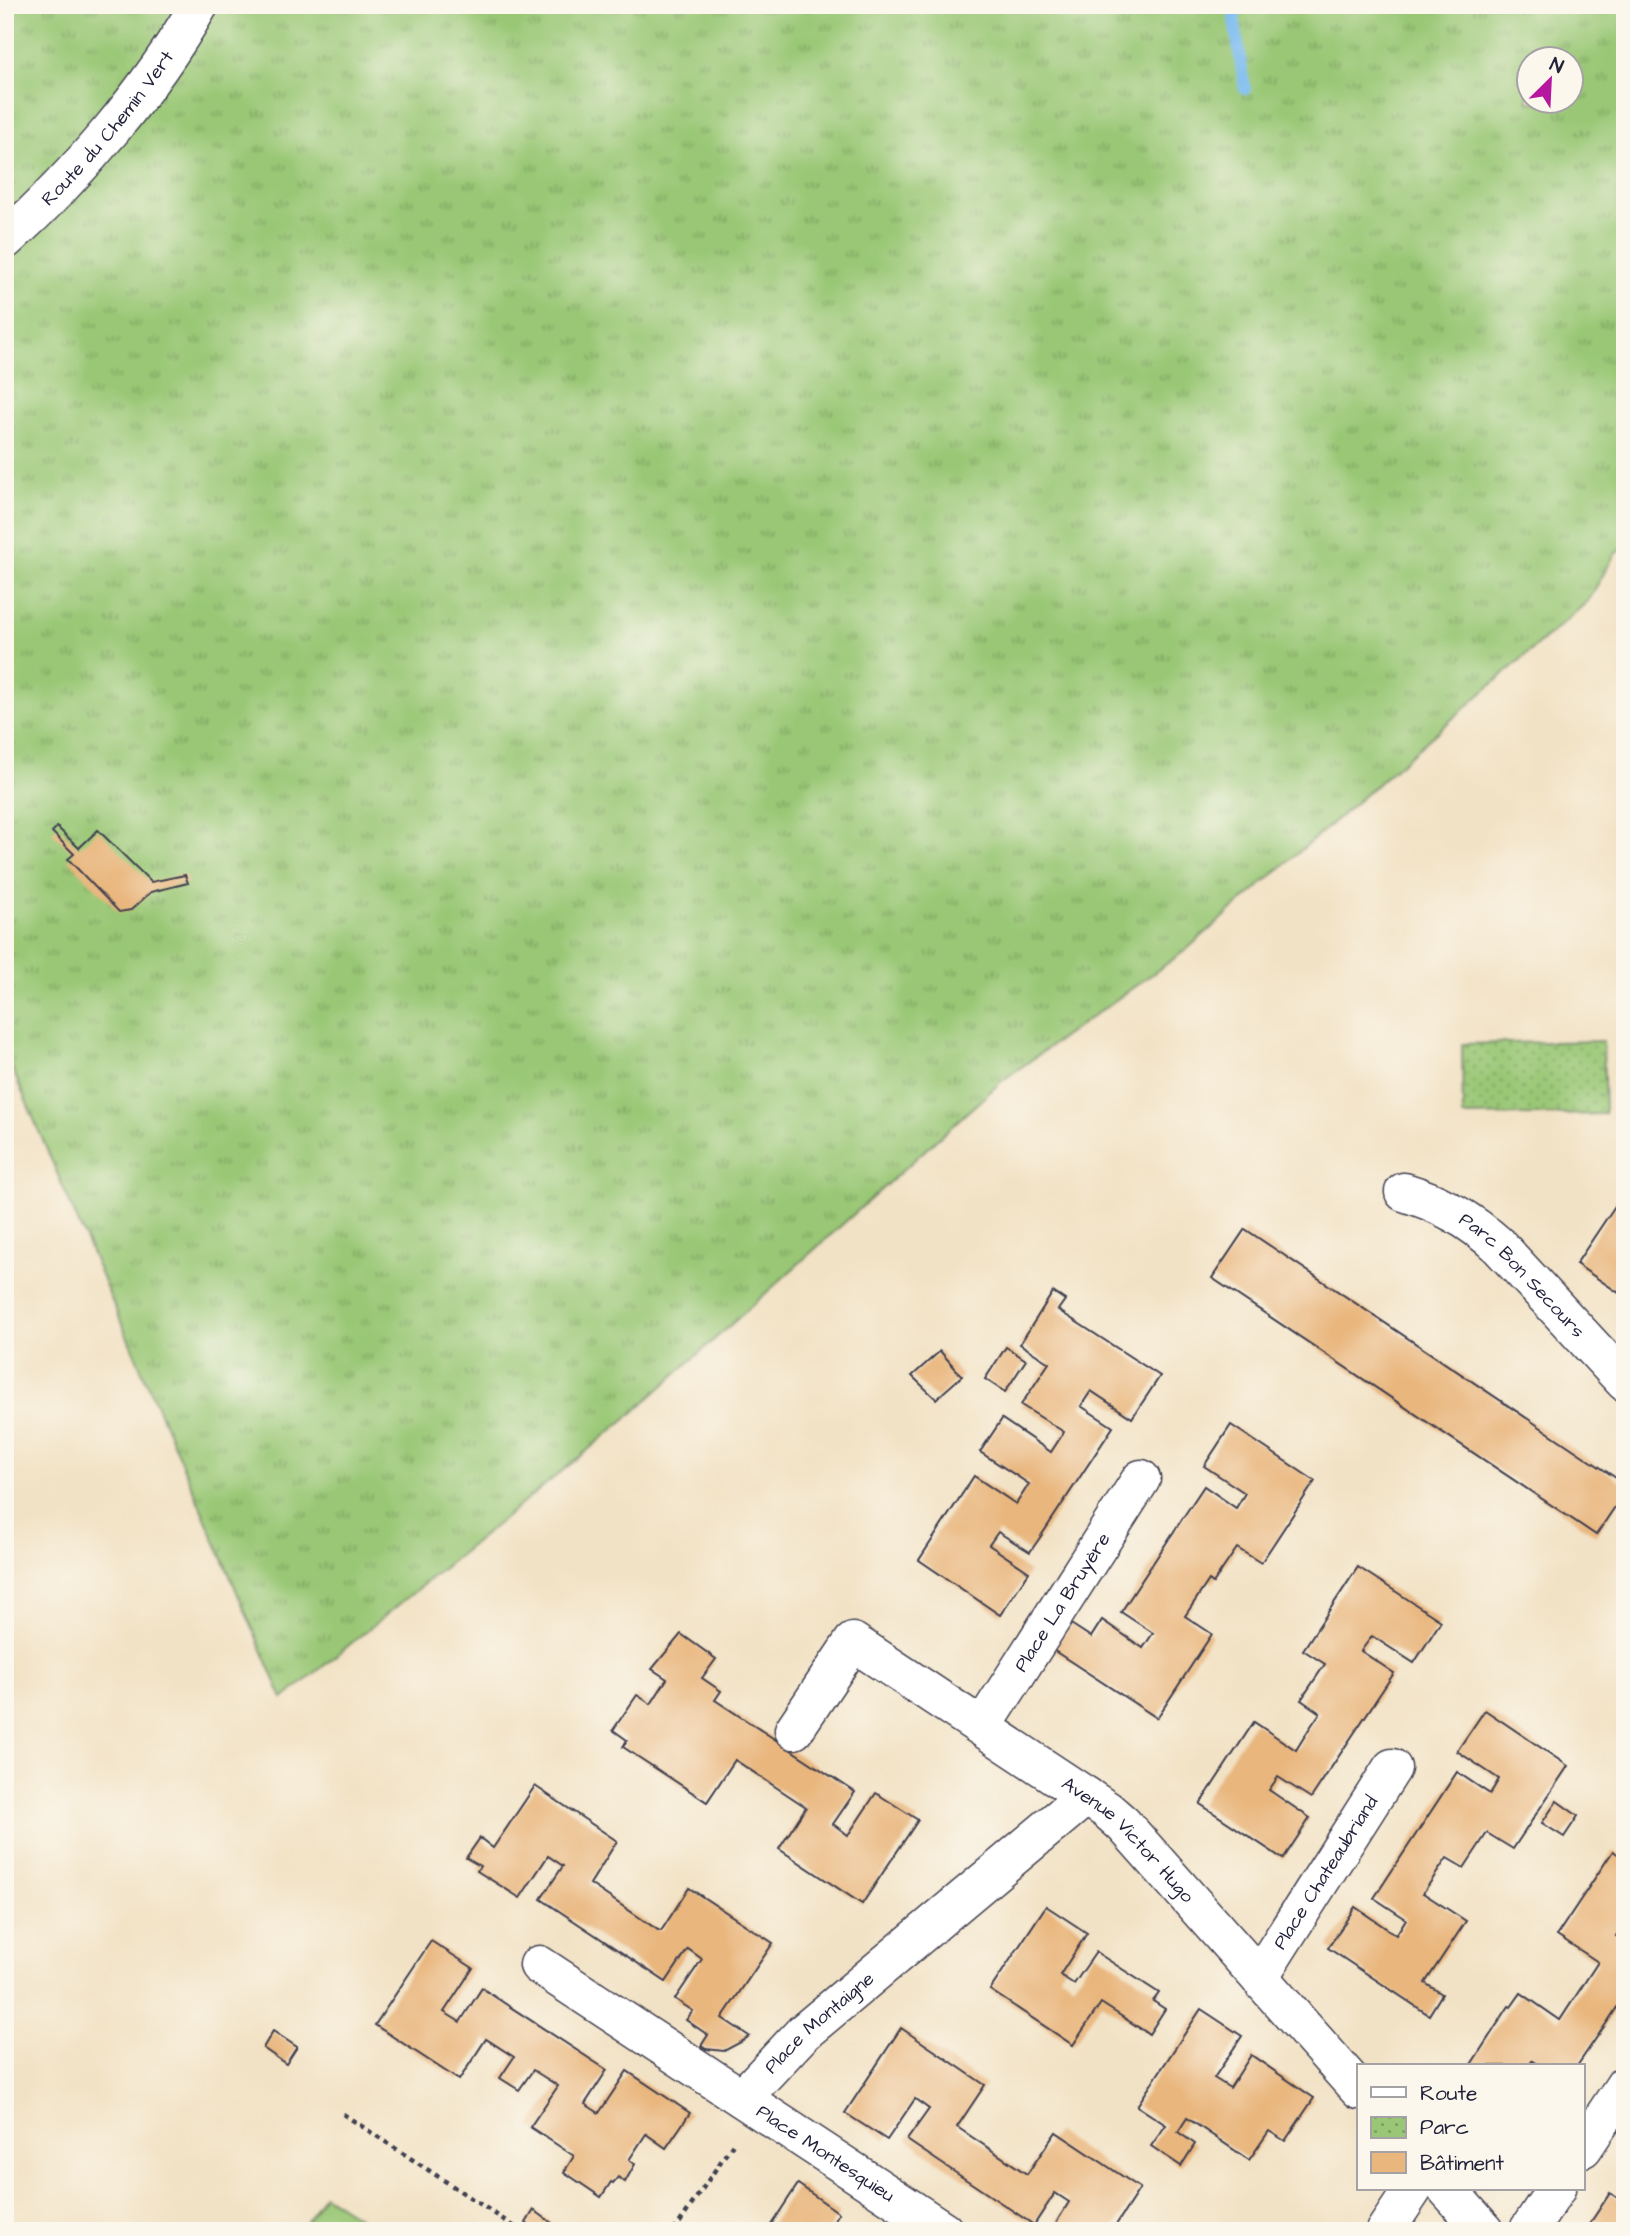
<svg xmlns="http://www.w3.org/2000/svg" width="1630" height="2236" viewBox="0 0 1630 2236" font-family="'Architects Daughter',sans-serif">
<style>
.grass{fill:url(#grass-tufts);stroke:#5e7458;stroke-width:2;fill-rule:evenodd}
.park{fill:url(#park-dots);stroke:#5e7458;stroke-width:2}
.pitch{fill:#99c775;stroke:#5e7458;stroke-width:2}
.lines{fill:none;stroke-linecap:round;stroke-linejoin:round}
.stream{stroke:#7cbcf0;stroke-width:12}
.building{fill:#e9b67d}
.street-casing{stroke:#413f50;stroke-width:41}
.path{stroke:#413f50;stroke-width:4.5;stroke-dasharray:5 5;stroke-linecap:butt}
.street{stroke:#fff;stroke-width:38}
.labels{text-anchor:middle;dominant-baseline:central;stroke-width:7;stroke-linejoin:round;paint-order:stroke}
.street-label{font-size:19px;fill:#22223b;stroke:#fbf7ec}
</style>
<defs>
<pattern id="grass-tufts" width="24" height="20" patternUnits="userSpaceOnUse" patternTransform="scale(1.75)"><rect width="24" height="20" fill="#99c775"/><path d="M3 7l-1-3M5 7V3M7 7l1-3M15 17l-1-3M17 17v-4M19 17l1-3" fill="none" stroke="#7ca161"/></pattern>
<pattern id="park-dots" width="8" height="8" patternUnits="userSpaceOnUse" patternTransform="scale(1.75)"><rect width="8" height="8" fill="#99c775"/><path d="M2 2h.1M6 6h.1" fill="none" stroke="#7ca161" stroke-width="1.8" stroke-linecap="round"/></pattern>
</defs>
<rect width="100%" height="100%" fill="#fbf7ec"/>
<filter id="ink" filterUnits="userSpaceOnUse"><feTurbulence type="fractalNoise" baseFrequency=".0143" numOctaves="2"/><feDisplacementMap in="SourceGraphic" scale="14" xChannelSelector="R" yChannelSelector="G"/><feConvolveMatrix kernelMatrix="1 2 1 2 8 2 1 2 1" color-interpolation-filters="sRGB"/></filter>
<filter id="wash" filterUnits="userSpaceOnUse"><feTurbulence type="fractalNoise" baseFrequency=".00686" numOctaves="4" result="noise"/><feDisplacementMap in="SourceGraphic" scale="28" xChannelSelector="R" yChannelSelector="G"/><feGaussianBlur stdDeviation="1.57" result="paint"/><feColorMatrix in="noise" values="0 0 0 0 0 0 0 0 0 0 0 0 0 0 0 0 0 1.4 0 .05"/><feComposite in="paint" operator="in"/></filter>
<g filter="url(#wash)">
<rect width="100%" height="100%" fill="#f2e2c5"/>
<!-- grass -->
<path class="grass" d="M 5,5 L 1625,5 L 1625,547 L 1615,554 L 1588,601 L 1186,950 L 1003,1080 L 627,1418 L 283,1699 L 5,1052 ZM 1528,60 L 1570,60 L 1570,102 L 1528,102 Z"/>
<!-- park -->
<path class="park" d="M 1603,1041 L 1605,1114 L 1463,1116 L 1462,1044 Z"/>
<!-- pitch -->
<path class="pitch" d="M 324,2195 L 379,2231 L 300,2231 Z"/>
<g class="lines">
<!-- stream -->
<path class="stream" d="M 1239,5 L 1234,18 L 1245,89"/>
</g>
<g id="blocks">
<!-- building -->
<g class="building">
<path d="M 57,827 L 79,848 L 98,830 L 151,882 L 185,875 L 188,883 L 151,892 L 131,910 L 119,912 L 68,859 L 74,854 L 52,832 Z"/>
<path d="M 1625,1191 L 1625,1297 L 1576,1264 Z"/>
<path d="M 1245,1229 L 1625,1484 L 1625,1492 L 1596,1535 L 1212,1278 Z"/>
<path d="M 1053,1292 L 1065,1300 L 1058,1310 L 1160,1376 L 1132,1418 L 1091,1391 L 1081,1406 L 1113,1427 L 1039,1539 L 1030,1552 L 998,1532 L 989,1545 L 1029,1572 L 1000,1615 L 919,1560 L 974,1476 L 1016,1504 L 1029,1484 L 980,1452 L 1002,1419 L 1051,1452 L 1064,1432 L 1021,1405 L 1049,1363 L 1020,1344 Z"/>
<path d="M 1006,1347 L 1026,1360 L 1005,1392 L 985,1379 Z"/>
<path d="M 940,1351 L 962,1376 L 936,1399 L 912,1376 Z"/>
<path d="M 1231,1425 L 1315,1481 L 1261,1563 L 1237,1548 L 1213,1583 L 1209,1580 L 1185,1616 L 1212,1634 L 1157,1718 L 1053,1650 L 1071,1624 L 1091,1637 L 1102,1620 L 1143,1648 L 1153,1633 L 1121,1612 L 1184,1516 L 1204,1486 L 1236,1508 L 1245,1493 L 1204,1466 Z"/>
<path d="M 1358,1567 L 1441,1621 L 1414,1663 L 1372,1636 L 1361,1651 L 1394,1673 L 1311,1798 L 1278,1777 L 1269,1790 L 1310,1818 L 1283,1859 L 1200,1804 L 1254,1722 L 1296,1750 L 1309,1729 L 1320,1713 L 1301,1700 L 1325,1664 L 1303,1650 Z"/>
<path d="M 681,1634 L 716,1659 L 702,1678 L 721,1691 L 715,1700 L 855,1792 L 833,1824 L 848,1835 L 876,1793 L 918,1820 L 862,1904 L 779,1849 L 806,1807 L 735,1760 L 707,1802 L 623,1747 L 627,1740 L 613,1730 L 637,1695 L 651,1704 L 667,1679 L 652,1669 Z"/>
<path d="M 1485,1710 L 1568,1766 L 1513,1849 L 1487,1833 L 1464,1868 L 1447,1858 L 1423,1893 L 1466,1921 L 1425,1983 L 1442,1994 L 1429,2015 L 1328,1948 L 1355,1907 L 1396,1935 L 1406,1919 L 1374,1898 L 1457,1772 L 1490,1794 L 1499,1779 L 1457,1751 Z"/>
<path d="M 535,1786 L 617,1841 L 590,1884 L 658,1930 L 661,1931 L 689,1888 L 773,1943 L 722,2018 L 749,2036 L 743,2041 L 724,2051 L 706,2049 L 701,2046 L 708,2035 L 686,2020 L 693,2011 L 675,1999 L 702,1959 L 688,1949 L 666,1982 L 541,1899 L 563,1866 L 548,1856 L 520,1898 L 477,1871 L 480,1866 L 466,1858 L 480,1838 L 493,1848 Z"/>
<path d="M 1557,1801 L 1578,1816 L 1564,1837 L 1542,1823 Z"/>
<path d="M 1613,1851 L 1625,1859 L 1625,1923 L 1616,1936 L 1625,1942 L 1625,1995 L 1608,2021 L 1577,2066 L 1540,2066 L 1532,2061 L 1529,2066 L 1470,2066 L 1509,2006 L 1511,2007 L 1521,1993 L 1560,2020 L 1598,1962 L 1557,1935 Z"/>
<path d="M 1046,1906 L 1087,1933 L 1060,1975 L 1074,1984 L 1096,1952 L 1159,1993 L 1153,2001 L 1165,2009 L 1149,2034 L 1101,2003 L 1073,2045 L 990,1990 Z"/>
<path d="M 431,1941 L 473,1968 L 444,2012 L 460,2022 L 482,1988 L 495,1997 L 607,2070 L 585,2104 L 599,2113 L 627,2071 L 690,2113 L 666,2148 L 646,2134 L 629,2160 L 635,2164 L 625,2182 L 618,2177 L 613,2183 L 611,2182 L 601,2197 L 564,2172 L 574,2156 L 530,2127 L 558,2086 L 533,2070 L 519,2090 L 500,2078 L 514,2057 L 486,2039 L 459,2080 L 375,2025 Z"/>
<path d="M 1201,2009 L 1242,2036 L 1214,2078 L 1230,2088 L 1251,2055 L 1314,2098 L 1285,2141 L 1269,2131 L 1249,2160 L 1187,2118 L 1178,2132 L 1195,2144 L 1181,2166 L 1151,2146 L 1166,2125 L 1137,2106 Z"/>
<path d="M 901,2028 L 985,2085 L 957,2127 L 960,2129 L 1027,2174 L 1056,2132 L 1140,2188 L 1112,2231 L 1051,2231 L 1069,2202 L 1055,2193 L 1034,2225 L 938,2161 L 907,2140 L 929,2109 L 915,2099 L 887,2140 L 845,2113 Z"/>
<path d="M 273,2031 L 297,2047 L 286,2064 L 263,2048 Z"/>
<path d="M 798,2184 L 839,2213 L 828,2231 L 767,2231 Z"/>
<path d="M 1610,2193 L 1625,2203 L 1625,2231 L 1585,2231 Z"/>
<path d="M 534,2210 L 556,2226 L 553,2231 L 537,2231 L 526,2223 Z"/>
</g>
</g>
</g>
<g filter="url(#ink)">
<use href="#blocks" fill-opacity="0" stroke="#413f50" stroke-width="2"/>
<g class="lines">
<!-- street casing -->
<g class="street-casing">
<g id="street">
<path id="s1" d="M 5,240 C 78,175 150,90 199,5"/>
<path id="s2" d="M 1404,1192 C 1441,1203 1470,1220 1499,1246 L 1625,1382"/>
<path id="s3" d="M 983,1726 L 1141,1479"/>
<path id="s4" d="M 794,1730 L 853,1642 L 1107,1810 L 1123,1824 L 1359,2090"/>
<path id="s5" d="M 539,1965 L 944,2231"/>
<path id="s6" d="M 1259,1977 L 1392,1768"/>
<path id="s7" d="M 742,2098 L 803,2033 L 1086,1796"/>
<path d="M 1583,2148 L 1625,2085"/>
<path d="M 1447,2189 L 1485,2231"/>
<path d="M 1385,2231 L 1413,2189"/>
<path d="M 1528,2231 L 1556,2189"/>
</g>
</g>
<!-- path -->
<g class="path">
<path d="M 343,2114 L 521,2231"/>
<path d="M 674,2231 L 734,2142"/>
</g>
<!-- street -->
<use href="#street" class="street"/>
</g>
</g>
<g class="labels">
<!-- street labels -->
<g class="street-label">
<text stroke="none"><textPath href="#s1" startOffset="152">Route du Chemin Vert</textPath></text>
<text stroke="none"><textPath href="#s2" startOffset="147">Parc Bon Secours</textPath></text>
<text stroke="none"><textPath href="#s3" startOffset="147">Place La Bruyère</textPath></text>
<text stroke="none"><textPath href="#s4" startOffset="446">Avenue Victor Hugo</textPath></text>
<text stroke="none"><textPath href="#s6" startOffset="124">Place Chateaubriand</textPath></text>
<text stroke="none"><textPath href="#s7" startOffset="108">Place Montaigne</textPath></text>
<text stroke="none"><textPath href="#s5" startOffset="343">Place Montesquieu</textPath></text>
</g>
</g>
<!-- margin -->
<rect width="1630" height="2236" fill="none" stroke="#fbf7ec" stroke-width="28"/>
<!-- legend -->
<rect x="1357" y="2064" width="228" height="126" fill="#fbf7ec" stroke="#a4a2a5" stroke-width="2"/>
<rect x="1371" y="2087" width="35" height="10" fill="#ffffff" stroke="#a4a2a5" stroke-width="2"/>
<text x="1420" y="2100" font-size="21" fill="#22223b">Route</text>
<rect x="1371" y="2117" width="35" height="21" fill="url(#park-dots)" stroke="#a4a2a5" stroke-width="2"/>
<text x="1420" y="2134" font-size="21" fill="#22223b">Parc</text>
<rect x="1371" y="2152" width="35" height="21" fill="#e9b67d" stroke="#a4a2a5" stroke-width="2"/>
<text x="1420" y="2170" font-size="21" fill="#22223b">Bâtiment</text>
<!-- north arrow -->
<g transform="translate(1550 80) rotate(24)"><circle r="33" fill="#fbf7ec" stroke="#a4a2a5" stroke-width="2"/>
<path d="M0-5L12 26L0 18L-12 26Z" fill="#b5179e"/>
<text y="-10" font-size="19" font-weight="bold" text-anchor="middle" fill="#22223b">N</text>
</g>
</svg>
